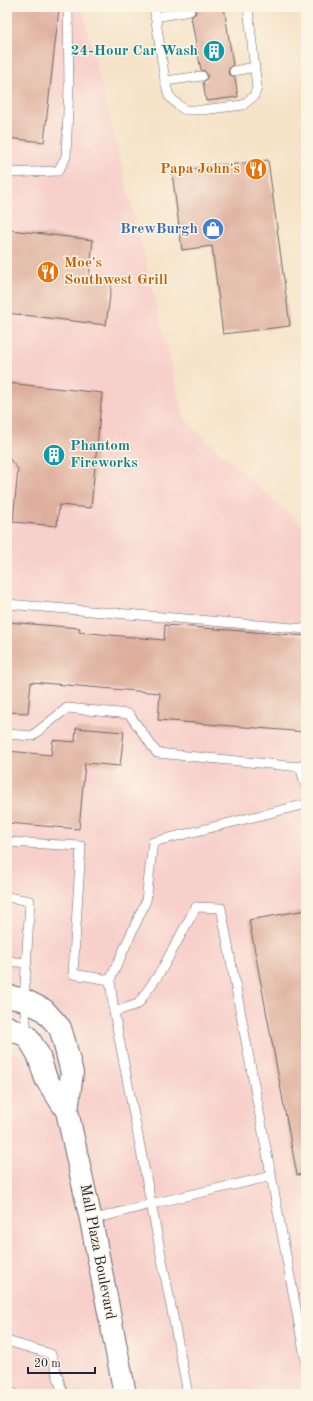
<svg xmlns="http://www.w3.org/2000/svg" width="313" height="1401" viewBox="0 0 313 1401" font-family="'Old Standard TT',serif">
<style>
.built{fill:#f7d0cb}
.building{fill:#dead9c}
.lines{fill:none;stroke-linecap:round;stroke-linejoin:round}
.service-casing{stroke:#6c666c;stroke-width:10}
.secondary-casing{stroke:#6c666c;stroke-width:24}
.service{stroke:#fff;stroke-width:9}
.secondary{stroke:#fff;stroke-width:22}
.labels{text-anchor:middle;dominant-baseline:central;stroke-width:3;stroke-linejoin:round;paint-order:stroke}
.culture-label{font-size:15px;font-weight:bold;fill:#0d838f;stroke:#fcf5e5;text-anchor:end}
.food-label{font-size:15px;font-weight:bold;fill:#c56008;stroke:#fcf5e5;text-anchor:end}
.shop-label{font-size:15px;font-weight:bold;fill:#366cbe;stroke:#fcf5e5;text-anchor:end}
.street-label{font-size:15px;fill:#22223b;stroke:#fcf5e5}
</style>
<rect width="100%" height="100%" fill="#fcf5e5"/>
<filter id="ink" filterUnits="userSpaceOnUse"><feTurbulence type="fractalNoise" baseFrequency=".025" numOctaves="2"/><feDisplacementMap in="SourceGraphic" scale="8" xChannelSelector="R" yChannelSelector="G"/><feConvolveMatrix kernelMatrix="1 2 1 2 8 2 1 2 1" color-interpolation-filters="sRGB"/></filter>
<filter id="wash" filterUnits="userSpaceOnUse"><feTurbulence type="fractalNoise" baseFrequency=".012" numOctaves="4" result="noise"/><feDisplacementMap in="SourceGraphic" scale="16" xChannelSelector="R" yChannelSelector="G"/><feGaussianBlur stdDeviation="0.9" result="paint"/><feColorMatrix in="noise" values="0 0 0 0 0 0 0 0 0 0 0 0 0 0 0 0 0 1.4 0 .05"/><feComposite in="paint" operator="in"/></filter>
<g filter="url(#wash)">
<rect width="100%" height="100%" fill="#f5e3c8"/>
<!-- built -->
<path class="built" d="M 7,7 L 82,7 L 185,420 L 306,530 L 306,1394 L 7,1394 Z"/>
<g id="blocks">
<!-- building -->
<g class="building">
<path d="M 7,7 L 48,7 L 59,9 L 44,142 L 7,138 Z"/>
<path d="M 194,7 L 224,7 L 233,65 L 230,67 L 228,72 L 230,75 L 235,77 L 238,97 L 206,101 L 203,82 L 206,80 L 208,76 L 205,71 L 201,70 L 191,17 L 196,13 Z"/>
<path d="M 268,160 L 290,326 L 223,334 L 212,246 L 182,250 L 172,172 Z"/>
<path d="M 11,230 L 93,240 L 89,278 L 112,281 L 106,325 L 7,313 L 7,267 Z"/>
<path d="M 7,383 L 102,393 L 91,508 L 59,505 L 57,526 L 13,522 L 18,469 L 7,456 Z"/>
<path d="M 7,622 L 80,628 L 79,632 L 164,640 L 165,625 L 306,636 L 306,732 L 158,720 L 160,693 L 31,682 L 28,713 L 7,712 Z"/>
<path d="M 76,728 L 124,732 L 120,766 L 85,763 L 79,829 L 7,823 L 7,751 L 51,755 L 53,740 L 75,742 Z"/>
<path d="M 306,910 L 306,1174 L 297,1175 L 249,920 Z"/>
</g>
</g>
</g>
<g filter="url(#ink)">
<use href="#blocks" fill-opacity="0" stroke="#6c666c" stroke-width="1"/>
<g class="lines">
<!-- service casing -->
<g class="service-casing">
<g id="service">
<path d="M 154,7 L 165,81 L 169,96 L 178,105 L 185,110 L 202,110 L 243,105 L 254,96 L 257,88 L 248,7"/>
<path d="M 155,17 L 190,11"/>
<path d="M 234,71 L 255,67"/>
<path d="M 165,81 L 202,76"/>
<path d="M 7,173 L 58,171 L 66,157 L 69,87 L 68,7"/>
<path d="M 7,604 L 306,629"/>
<path d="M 7,734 L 32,736 L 67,708 L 129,714 L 157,753 L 300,767"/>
<path d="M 306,763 L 300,767 L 306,786"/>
<path d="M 7,842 L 81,846 L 73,974 L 110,980 L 114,1012"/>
<path d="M 7,897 L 30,901 L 24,1000 L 27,1035"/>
<path d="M 7,961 L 27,963"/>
<path d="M 110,980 L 146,901 L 153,842 L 306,804"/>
<path d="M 91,1220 L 151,1204 L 272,1176"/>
<path d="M 7,1341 L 51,1354 L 63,1394"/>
<path d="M 7,1390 L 15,1394"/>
<path d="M 188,1394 L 114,1012 L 138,1004 L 161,971 L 196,907 L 221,908 L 306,1362"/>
</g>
</g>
<!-- secondary casing -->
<g class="secondary-casing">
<g id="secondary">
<path d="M 7,996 L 24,1000 L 44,1010 L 60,1028 L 64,1041 L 72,1073 L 67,1111 L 91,1220 L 125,1394"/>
<path d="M 7,1027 L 27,1036 L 38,1054 L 46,1079 L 67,1111"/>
</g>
</g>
<!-- service -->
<use href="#service" class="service"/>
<!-- secondary -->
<use href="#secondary" class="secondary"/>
</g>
</g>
<!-- icons -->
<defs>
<g id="building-disc" transform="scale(1.15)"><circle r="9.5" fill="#0f9aa8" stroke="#fcf5e5"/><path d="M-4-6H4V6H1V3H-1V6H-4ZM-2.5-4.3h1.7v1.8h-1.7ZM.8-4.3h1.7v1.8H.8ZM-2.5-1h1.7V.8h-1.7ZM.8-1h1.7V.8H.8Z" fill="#fff"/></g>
<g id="restaurant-disc" transform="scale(1.15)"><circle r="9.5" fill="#e8710a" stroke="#fcf5e5"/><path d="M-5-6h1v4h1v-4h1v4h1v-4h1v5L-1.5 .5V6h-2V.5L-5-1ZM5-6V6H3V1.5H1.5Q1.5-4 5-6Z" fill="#fff"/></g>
<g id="shop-disc" transform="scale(1.15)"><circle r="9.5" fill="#3f7fe0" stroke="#fcf5e5"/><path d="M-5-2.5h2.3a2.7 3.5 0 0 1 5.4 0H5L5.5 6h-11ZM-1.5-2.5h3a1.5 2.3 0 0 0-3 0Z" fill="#fff"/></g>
</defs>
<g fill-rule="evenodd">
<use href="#building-disc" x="214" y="51"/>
<use href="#restaurant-disc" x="256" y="169"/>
<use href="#shop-disc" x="213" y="229"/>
<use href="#restaurant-disc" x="48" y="272"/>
<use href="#building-disc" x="54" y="455"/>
</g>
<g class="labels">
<!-- culture labels -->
<g class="culture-label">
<text x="198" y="51">24-Hour Car Wash</text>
<text x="70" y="446" text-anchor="start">Phantom<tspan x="70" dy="17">Fireworks</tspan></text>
</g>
<!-- food labels -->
<g class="food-label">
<text x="240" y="169">Papa John's</text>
<text x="64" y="263" text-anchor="start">Moe's<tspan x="64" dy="17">Southwest Grill</tspan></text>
</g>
<!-- shop labels -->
<g class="shop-label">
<text x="198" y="229">BrewBurgh</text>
</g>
<!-- street labels -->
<g class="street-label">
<text transform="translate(97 1252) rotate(79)">Mall Plaza Boulevard</text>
</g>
</g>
<!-- margin -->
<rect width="313" height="1401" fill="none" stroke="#fcf5e5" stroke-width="24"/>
<!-- scale -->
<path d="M28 1367v6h67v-6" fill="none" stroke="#22223b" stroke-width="2"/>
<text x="34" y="1367" font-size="12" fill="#22223b" stroke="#fcf5e5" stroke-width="3" paint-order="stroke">20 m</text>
</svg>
